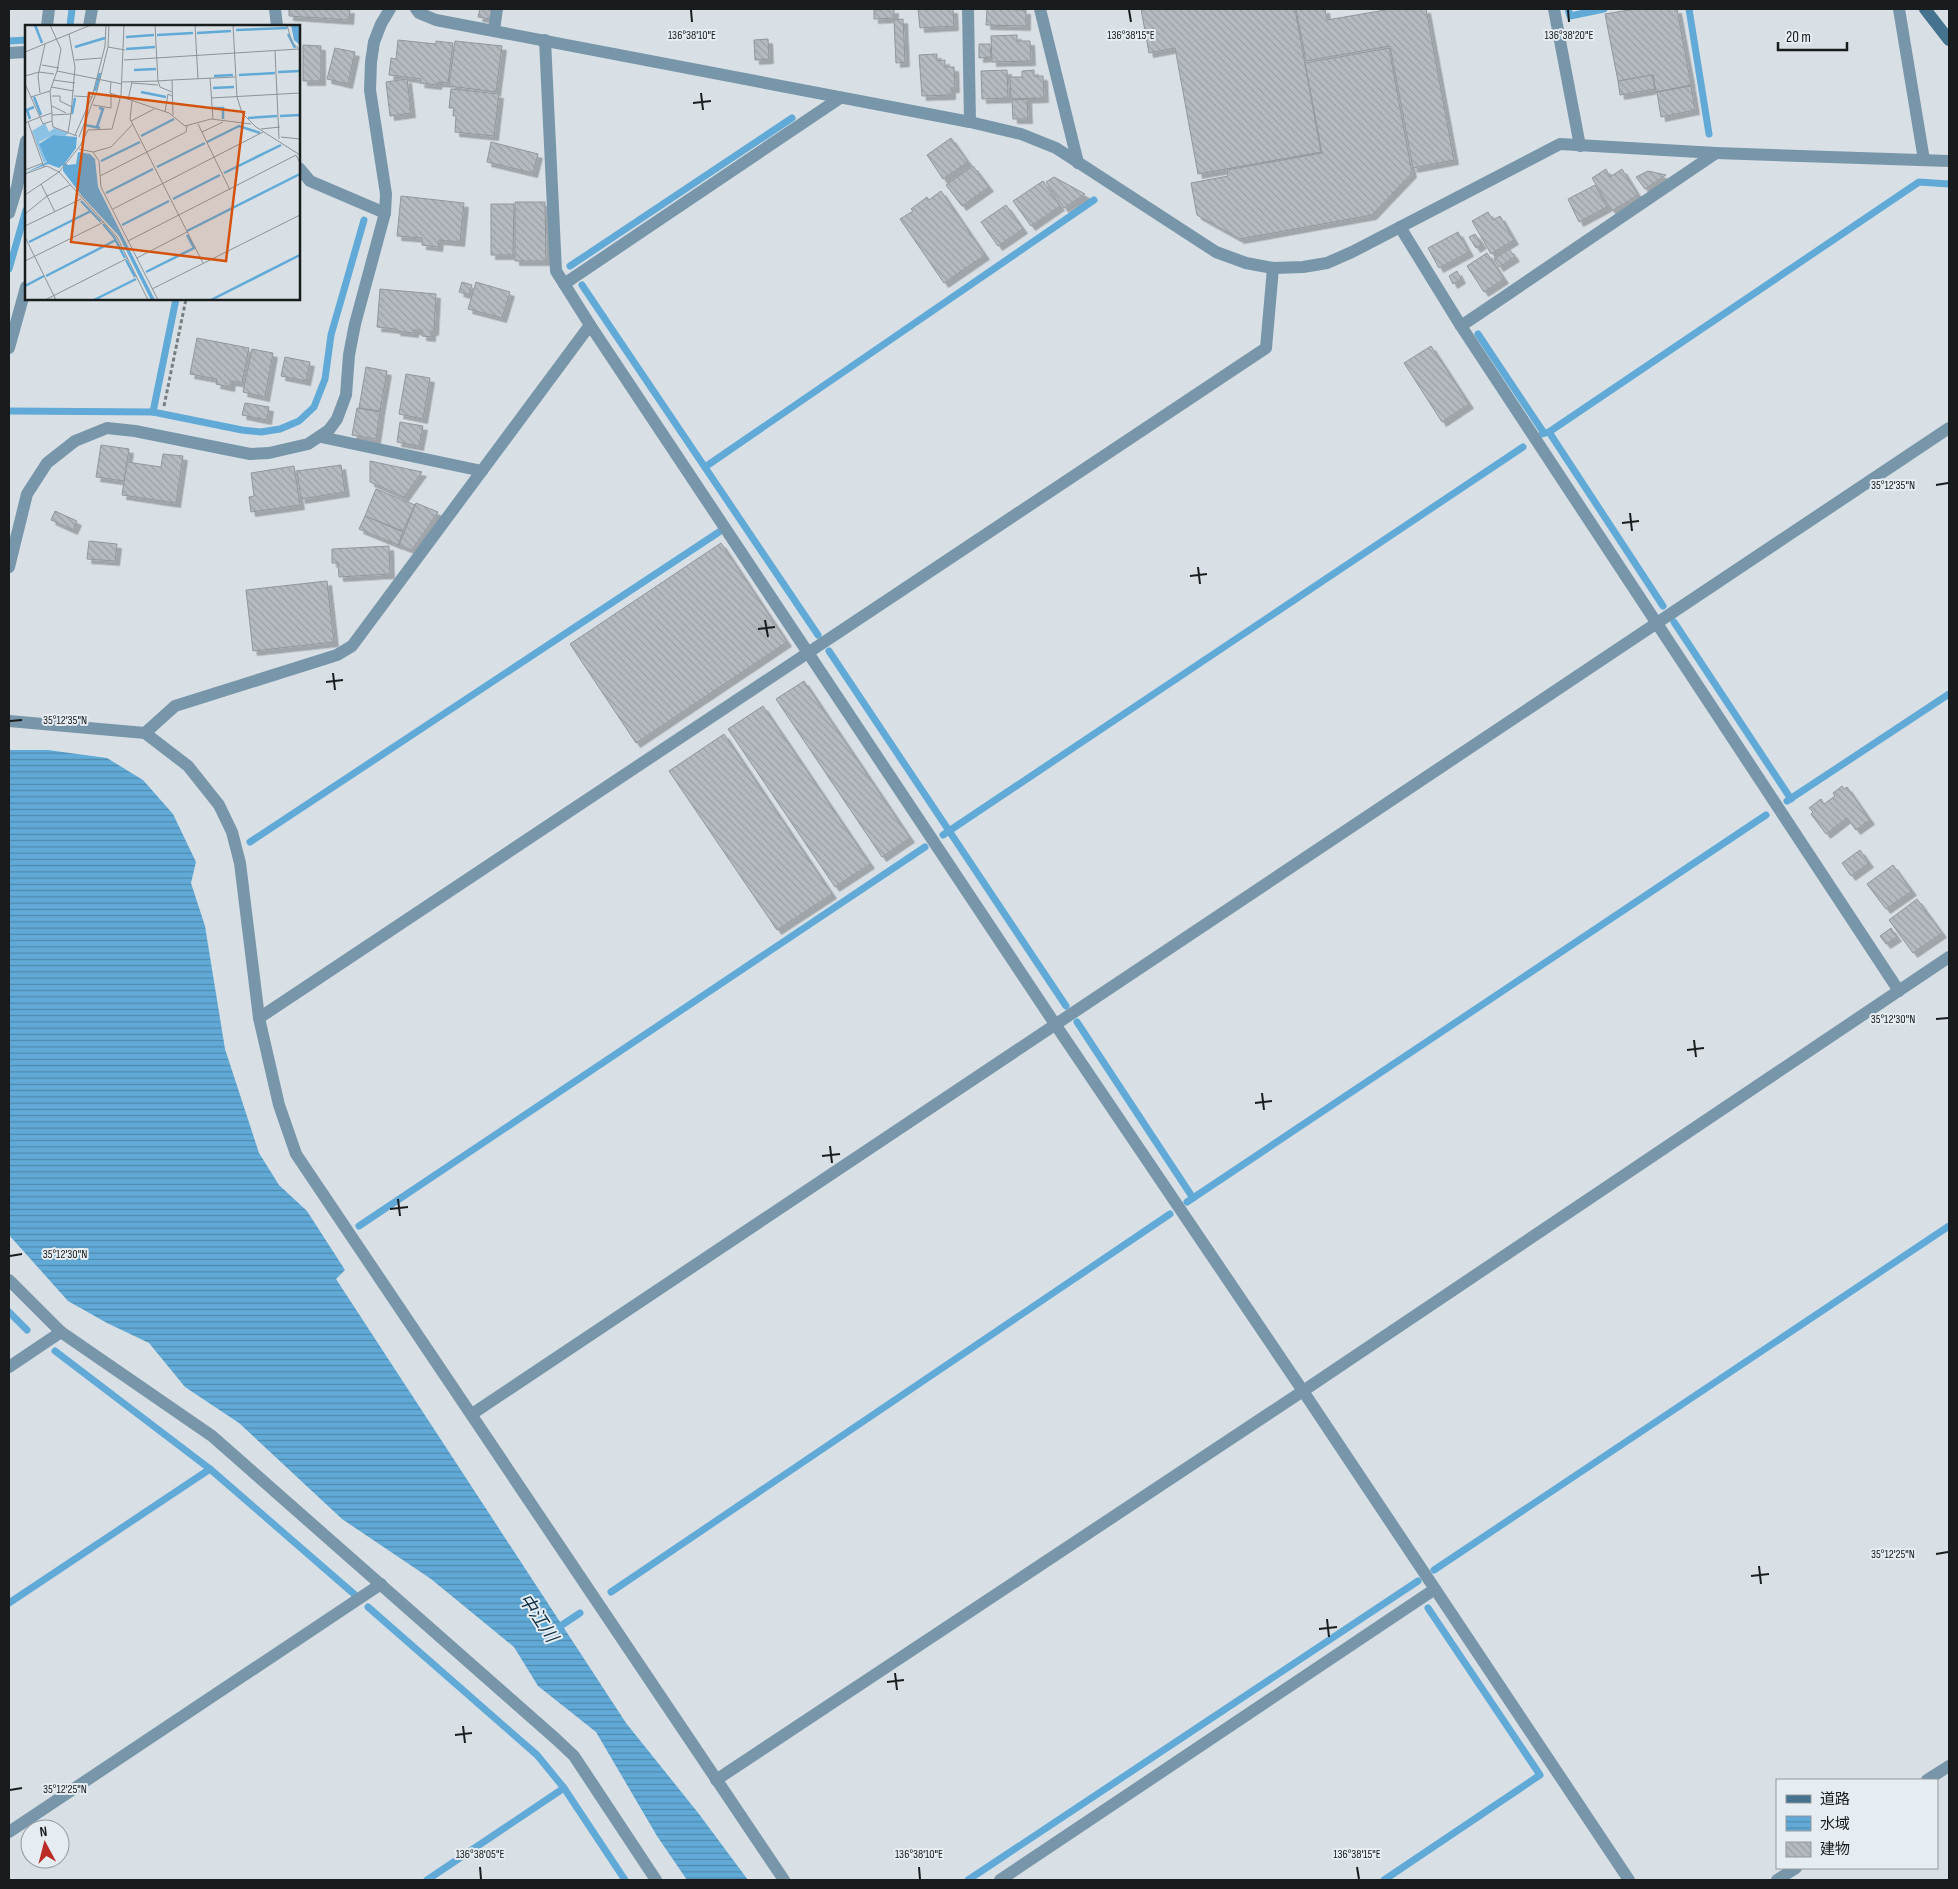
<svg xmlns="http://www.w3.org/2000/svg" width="1958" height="1889" viewBox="0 0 1958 1889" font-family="'Sofia Sans Condensed','Noto Sans JP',sans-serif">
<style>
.water{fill:url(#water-rules)}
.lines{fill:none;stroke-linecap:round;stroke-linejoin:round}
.stream{stroke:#61aad7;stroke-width:7}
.building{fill:url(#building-back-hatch);stroke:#91979c;filter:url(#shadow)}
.path{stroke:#797e81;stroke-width:3;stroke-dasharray:4 2.5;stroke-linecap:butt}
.lane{stroke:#7896aa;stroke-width:12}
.street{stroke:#7896aa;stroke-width:12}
.secondary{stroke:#45728f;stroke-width:12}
.ticks{fill:none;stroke:#191c1d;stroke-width:2}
.labels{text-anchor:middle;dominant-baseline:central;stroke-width:4;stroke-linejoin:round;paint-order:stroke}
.water-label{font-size:18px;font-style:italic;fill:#0d2f42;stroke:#e6edf2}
.inset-river{fill:none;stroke:#61aad7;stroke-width:2.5}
.inset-road{fill:none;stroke:#8c9295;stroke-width:1}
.view{fill:#d3530e;fill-opacity:0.15;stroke:#d3530e;stroke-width:2.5}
.inset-edge{fill:none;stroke:#191c1d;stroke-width:2.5}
.ticks-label{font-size:12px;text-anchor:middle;fill:#191c1d;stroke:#e6edf2;stroke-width:4;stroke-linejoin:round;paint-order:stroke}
</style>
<defs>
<pattern id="water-rules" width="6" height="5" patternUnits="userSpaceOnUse" patternTransform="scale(1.25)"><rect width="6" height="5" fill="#61aad7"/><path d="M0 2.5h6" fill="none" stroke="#4f8aae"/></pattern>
<pattern id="building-back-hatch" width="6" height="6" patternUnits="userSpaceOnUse" patternTransform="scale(1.25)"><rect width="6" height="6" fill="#b4babf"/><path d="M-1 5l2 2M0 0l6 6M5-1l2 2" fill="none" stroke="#9a9fa4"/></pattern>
<filter id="shadow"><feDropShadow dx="4.5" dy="4.5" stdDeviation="0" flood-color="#0004"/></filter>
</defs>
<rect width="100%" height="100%" fill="#d9e0e5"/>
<!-- water -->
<path class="water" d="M 9,750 L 48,750 L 107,758 L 143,780 L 173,814 L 196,862 L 191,883 L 205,926 L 225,1049 L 259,1153 L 279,1185 L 307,1211 L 345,1270 L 336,1279 L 626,1723 L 699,1814 L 748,1880 L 687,1880 L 657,1836 L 596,1732 L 538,1686 L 514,1647 L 431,1579 L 342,1519 L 239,1423 L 185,1387 L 149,1343 L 107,1323 L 68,1301 L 9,1235 Z"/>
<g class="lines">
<!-- stream -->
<g class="stream">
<path d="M 1568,9 L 1570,16 L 1604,9"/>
<path d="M 1689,9 L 1709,134"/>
<path d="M 70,26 L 72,9"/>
<path d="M 9,41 L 26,40"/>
<path d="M 570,266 L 792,118"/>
<path d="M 9,269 L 26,210"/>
<path d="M 582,285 L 818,635"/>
<path d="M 1478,334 L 1544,433"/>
<path d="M 9,411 L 153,412 L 242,430 L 261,432 L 280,429 L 299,421 L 314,407 L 325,379 L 331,335 L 364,220"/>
<path d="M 153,412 L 176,299"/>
<path d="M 1549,432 L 1663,606"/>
<path d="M 1542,434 L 1549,432 L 1919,182 L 1949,184"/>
<path d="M 705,467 L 1094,200"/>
<path d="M 1674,622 L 1791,799"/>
<path d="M 829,651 L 1066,1006"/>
<path d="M 1787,801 L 1949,694"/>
<path d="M 943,835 L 1523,447"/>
<path d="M 250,842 L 719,532"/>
<path d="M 1077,1022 L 1193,1198"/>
<path d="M 1187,1202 L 1766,815"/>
<path d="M 359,1226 L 925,847"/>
<path d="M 9,1312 L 27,1330"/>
<path d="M 55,1351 L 210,1469 L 354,1594"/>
<path d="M 1434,1570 L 1949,1226"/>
<path d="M 611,1592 L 1170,1214"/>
<path d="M 9,1603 L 210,1469"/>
<path d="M 368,1607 L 537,1755 L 564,1788 L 625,1880"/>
<path d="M 556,1629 L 580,1613"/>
<path d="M 427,1880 L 564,1788"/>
<path d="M 968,1880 L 1418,1581"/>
<path d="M 1384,1880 L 1540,1775 L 1428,1608"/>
</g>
</g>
<!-- building -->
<g class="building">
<path d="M 289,9 L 350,9 L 349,20 L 289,16 Z"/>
<path d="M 480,9 L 493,10 L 491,19 L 478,17 Z"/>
<path d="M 894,9 L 894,18 L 874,19 L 874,10 Z"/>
<path d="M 918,9 L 953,9 L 954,26 L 920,28 Z"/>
<path d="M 987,9 L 1026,10 L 1026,26 L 986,25 Z"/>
<path d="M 1141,9 L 1295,9 L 1321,152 L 1198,174 L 1175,48 L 1149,53 Z"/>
<path d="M 1296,9 L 1325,9 L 1327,20 L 1391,9 L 1426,9 L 1454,160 L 1413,168 L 1390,46 L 1306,61 Z"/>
<path d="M 1635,9 L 1677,9 L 1691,85 L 1656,92 L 1653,75 L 1618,81 L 1605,14 Z"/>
<path d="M 903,19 L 905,62 L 896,63 L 894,20 Z"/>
<path d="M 1017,35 L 1017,41 L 1030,41 L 1031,61 L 992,62 L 991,36 Z"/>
<path d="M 768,39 L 769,59 L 755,60 L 754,40 Z"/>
<path d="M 398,40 L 436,44 L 436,41 L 453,43 L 448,83 L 438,82 L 437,85 L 420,83 L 421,79 L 389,75 L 391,58 L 396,59 Z"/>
<path d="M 455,41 L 502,46 L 496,92 L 449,86 Z"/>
<path d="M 979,44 L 990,44 L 991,57 L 979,58 Z"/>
<path d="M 303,45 L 321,46 L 321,81 L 303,81 Z"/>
<path d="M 335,48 L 355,52 L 348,84 L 327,79 Z"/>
<path d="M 1389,48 L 1412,173 L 1372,215 L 1240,239 L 1197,215 L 1191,183 L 1228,176 L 1227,170 L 1322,153 L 1305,63 Z"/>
<path d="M 937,54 L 937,61 L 945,60 L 945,67 L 954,67 L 955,88 L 951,88 L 951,95 L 922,96 L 919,55 Z"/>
<path d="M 1007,70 L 1008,98 L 982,99 L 981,71 Z"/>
<path d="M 1034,70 L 1034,76 L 1043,76 L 1044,98 L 1011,99 L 1010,77 L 1022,77 L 1022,71 Z"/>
<path d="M 1652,75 L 1655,89 L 1620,95 L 1618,81 Z"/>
<path d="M 407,79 L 411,113 L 390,116 L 386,82 Z"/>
<path d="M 1691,86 L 1695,110 L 1661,117 L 1657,92 Z"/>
<path d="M 451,89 L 499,94 L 494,136 L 455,132 L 456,116 L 453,116 L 454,108 L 449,108 Z"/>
<path d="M 1027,99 L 1028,119 L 1013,119 L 1012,100 Z"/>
<path d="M 951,138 L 968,162 L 943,179 L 927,155 Z"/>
<path d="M 491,142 L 538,154 L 533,173 L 487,162 Z"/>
<path d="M 973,166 L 989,187 L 962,206 L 946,185 Z"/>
<path d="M 1606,169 L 1610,177 L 1622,169 L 1638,195 L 1612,211 L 1592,178 Z"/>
<path d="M 1648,171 L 1666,175 L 1645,189 L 1636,177 Z"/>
<path d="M 1054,177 L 1085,194 L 1064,208 L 1046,182 Z"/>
<path d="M 1043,181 L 1060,206 L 1031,226 L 1013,201 Z"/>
<path d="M 1595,185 L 1607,207 L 1579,222 L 1568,199 Z"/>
<path d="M 941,191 L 985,255 L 944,283 L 900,219 L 913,211 L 911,209 L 927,197 L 929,200 Z"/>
<path d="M 401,196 L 464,203 L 460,242 L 439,240 L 438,247 L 422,245 L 422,238 L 397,236 Z"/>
<path d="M 515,202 L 545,202 L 546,261 L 515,261 Z"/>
<path d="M 491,204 L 514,204 L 513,255 L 491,255 Z"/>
<path d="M 1006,205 L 1023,229 L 998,246 L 981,222 Z"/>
<path d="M 1488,212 L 1493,220 L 1500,216 L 1514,240 L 1491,254 L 1472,221 Z"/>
<path d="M 1458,232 L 1469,252 L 1439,268 L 1428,248 Z"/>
<path d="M 1475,234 L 1482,244 L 1476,248 L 1469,237 Z"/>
<path d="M 1509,249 L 1515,257 L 1499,267 L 1494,259 Z"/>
<path d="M 1487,253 L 1504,279 L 1484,292 L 1467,266 Z"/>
<path d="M 1457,271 L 1461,279 L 1453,284 L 1449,276 Z"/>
<path d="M 462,282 L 472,285 L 469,295 L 459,292 Z"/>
<path d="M 476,282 L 510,292 L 502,318 L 468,309 Z"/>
<path d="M 380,289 L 436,294 L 434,331 L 431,331 L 431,337 L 422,336 L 422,330 L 414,330 L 414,333 L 396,331 L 396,329 L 377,327 Z"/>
<path d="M 197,338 L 249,348 L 242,383 L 231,381 L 230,387 L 216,384 L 217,379 L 190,374 Z"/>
<path d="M 1431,346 L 1469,404 L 1442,422 L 1404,363 Z"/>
<path d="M 252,349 L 273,353 L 265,397 L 243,392 Z"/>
<path d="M 285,357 L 310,362 L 306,381 L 281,376 Z"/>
<path d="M 366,367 L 387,371 L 380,411 L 359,408 Z"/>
<path d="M 406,374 L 430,378 L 423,419 L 399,414 Z"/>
<path d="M 245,403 L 269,407 L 267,420 L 242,415 Z"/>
<path d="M 357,408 L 380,412 L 376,439 L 352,435 Z"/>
<path d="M 400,422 L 423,426 L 419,446 L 397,442 Z"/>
<path d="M 101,445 L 129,449 L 124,481 L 96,477 Z"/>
<path d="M 163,454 L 183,456 L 176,503 L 122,495 L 127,462 L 161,467 Z"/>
<path d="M 370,461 L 422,472 L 404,497 L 370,482 Z"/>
<path d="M 341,465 L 345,492 L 301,499 L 297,471 Z"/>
<path d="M 294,466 L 300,505 L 251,512 L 249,497 L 254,496 L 251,473 Z"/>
<path d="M 376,489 L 415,505 L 403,531 L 365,516 Z"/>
<path d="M 416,503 L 438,512 L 412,550 L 399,545 Z"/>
<path d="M 55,511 L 77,521 L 73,530 L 51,520 Z"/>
<path d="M 365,516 L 403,532 L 398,545 L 359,529 Z"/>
<path d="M 89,541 L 117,544 L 115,561 L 87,559 Z"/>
<path d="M 721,543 L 787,642 L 636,743 L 570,644 Z"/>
<path d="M 389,546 L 390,574 L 339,577 L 338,563 L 332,563 L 332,549 Z"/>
<path d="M 327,581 L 334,642 L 253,651 L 246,590 Z"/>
<path d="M 804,681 L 910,838 L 882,857 L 776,699 Z"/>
<path d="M 763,706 L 870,864 L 835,887 L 728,729 Z"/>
<path d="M 724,734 L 832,894 L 777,930 L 669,771 Z"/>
<path d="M 1842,786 L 1844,789 L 1847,787 L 1870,820 L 1856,830 L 1847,818 L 1826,834 L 1811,814 L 1813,812 L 1809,808 L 1821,799 L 1824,804 L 1835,796 L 1833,793 Z"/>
<path d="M 1860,850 L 1869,863 L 1851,876 L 1842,863 Z"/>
<path d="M 1893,865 L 1912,891 L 1886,909 L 1867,884 Z"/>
<path d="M 1917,899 L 1942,933 L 1913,953 L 1889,920 Z"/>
<path d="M 1891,928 L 1897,937 L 1886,944 L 1880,936 Z"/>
</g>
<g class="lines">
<!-- path -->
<path class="path" d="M 164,406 L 186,299"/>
<!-- lane -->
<g class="lane">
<path d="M 299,168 L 310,181 L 385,213"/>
<path d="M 321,437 L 482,471"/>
</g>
<!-- street -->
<g class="street">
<path d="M 275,9 L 277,26"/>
<path d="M 416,9 L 419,13 L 436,20 L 970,122 L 1021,134 L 1056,148 L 1216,252 L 1246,263 L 1273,268 L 1303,267 L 1327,263 L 1352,252 L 1560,144 L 1716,153 L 1949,161"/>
<path d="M 968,9 L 970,122"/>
<path d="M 1040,9 L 1078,163"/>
<path d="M 1554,9 L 1580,146"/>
<path d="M 1899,9 L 1924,160"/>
<path d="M 47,26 L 49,9"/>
<path d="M 89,26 L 92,9"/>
<path d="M 494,30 L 497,9"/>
<path d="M 545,40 L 556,271 L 590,325 L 1055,1024 L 1303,1391 L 1629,1880"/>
<path d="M 9,53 L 26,52"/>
<path d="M 9,213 L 17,187 L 26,141"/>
<path d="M 1400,227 L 1461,326 L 1899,991"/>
<path d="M 564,284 L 840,98"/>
<path d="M 1461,326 L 1716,153"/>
<path d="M 9,348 L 26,287"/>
<path d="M 9,567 L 27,494 L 47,463 L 75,441 L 107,428 L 135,431 L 250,454 L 269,453 L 308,444 L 329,430 L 337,419 L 346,395 L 349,355 L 355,324 L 385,213 L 386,194 L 370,90 L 371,62 L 374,42 L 381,24 L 390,9"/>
<path d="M 9,721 L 145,733 L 188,766 L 219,805 L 232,832 L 240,863 L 259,1018 L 279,1105 L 296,1154 L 784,1880"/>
<path d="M 145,733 L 175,706 L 337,655 L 352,646 L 590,325"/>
<path d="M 259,1018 L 1266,348 L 1273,268"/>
<path d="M 9,1280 L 61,1332 L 212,1436 L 556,1739 L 574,1756 L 656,1880"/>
<path d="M 9,1367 L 61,1332"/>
<path d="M 472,1414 L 1949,428"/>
<path d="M 716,1780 L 1303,1391 L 1949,957"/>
<path d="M 1927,1780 L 1949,1766"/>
<path d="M 9,1832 L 381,1584"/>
<path d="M 1000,1880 L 1435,1589"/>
<path d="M 1777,1880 L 1796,1868"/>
</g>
<!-- secondary -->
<path class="secondary" d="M 1925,9 L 1949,40"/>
</g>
<!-- ticks -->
<path class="ticks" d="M 691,10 L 692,22M 1129,10 L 1131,22M 1568,10 L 1569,22M 701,93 L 703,110M 693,103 L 711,101M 1936,485 L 1948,483M 1630,513 L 1632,531M 1622,523 L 1639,521M 1198,567 L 1200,584M 1190,576 L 1207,574M 765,620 L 768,637M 758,629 L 775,627M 333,673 L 335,690M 326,682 L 343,680M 10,721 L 22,720M 1936,1019 L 1948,1018M 1694,1040 L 1696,1057M 1687,1050 L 1704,1048M 1262,1093 L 1264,1110M 1255,1103 L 1272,1101M 830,1146 L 832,1163M 822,1156 L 840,1154M 398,1199 L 400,1216M 390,1209 L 408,1207M 10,1256 L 22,1254M 1936,1554 L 1948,1552M 1759,1566 L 1761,1584M 1751,1576 L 1769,1574M 1327,1619 L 1329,1637M 1319,1629 L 1337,1627M 895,1673 L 897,1690M 887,1682 L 904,1680M 463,1726 L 465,1743M 455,1735 L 472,1733M 10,1790 L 22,1788M 480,1867 L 481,1879M 919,1867 L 920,1879M 1357,1867 L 1359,1879"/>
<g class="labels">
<!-- water labels -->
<g class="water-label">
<text transform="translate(538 1618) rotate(56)">中江川</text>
</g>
</g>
<!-- overview -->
<g transform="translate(25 25)">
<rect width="275" height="275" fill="#d9e0e5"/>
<path d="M 20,98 L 24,107 L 29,103 L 44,108 L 40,111 L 28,110 L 14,117 L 22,136 L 19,138 L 7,106 Z" fill="#8bc1e4"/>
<path d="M 266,0 L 275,0 L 275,20 L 269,15 ZM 28,110 L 52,112 L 51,123 L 40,138 L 43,140 L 51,139 L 53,127 L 65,129 L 70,134 L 73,162 L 130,275 L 126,275 L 94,211 L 57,171 L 38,146 L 38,140 L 34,143 L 23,139 L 0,148 L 22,137 L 14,119 Z" fill="#61aad7"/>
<path class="inset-river" d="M 10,0 L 17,18M 211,5 L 262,3M 172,8 L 206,6M 263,9 L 270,23M 132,10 L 168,8M 101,12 L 129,10M 50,22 L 80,13M 101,24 L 130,22M 109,45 L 131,44M 253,47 L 275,46M 214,50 L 250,48M 189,51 L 208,50M 188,63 L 209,62M 70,66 L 75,48M 116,67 L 141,72M 9,72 L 16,90M 188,83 L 198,83 L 198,94M 47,89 L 50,73M 255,91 L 275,90M 223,93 L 252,91M 5,94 L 2,85 L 9,82M 60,100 L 75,103M 72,102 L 78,84 L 74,83M 116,111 L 149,94M 182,117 L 214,101 L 235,108M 76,136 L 115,117M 132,142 L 180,118M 199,148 L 256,120M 81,168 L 128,144M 148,174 L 195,150M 56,176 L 76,197M 78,199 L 89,212 L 100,233M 97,200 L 144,176M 162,206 L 275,149M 4,217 L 66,186M 101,235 L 110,252M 121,247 L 169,223 L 162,210M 21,251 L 91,215M 0,261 L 19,251M 69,275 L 111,254M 186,275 L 275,230"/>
<path class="inset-road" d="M 25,0 L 36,24 L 32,46M 130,0 L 133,56 L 147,55M 170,0 L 173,54M 208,0 L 212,72 L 217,88 L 231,102 L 275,130M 262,0 L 267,18 L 273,23M 83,22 L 100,25M 250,26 L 254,114M 0,27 L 66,0M 50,35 L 76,33M 99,35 L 274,24M 17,40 L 34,43M 0,51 L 14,47 L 29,49M 185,53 L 188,94M 28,55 L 50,58M 86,57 L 85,68 L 144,88 L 160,101 L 186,94 L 226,99M 97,57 L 133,56 L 135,62 L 147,67M 107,58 L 133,60M 0,59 L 15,92 L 18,99 L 27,96 L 27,88 L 15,92 L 0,98M 26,62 L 49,66M 15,68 L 13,51 L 20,19M 27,71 L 35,71 L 35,76 L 47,82M 49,71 L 67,72M 6,72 L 25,66M 186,73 L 275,68M 103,75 L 107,57M 107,76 L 105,94 L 178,238M 68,80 L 86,83 L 86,68M 27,81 L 41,88M 140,87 L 143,69 L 147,71M 27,88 L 25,66 L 32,46 L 97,59M 27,90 L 46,89 L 50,42 L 44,9M 148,90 L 147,55 L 210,52M 27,96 L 28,102 L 52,111M 106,96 L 129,84M 3,97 L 19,142M 173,99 L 205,165M 236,104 L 255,102M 43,107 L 46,89M 177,107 L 198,97M 50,110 L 67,72 L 80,21 L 81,0M 54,112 L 72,66 L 83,22 L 84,0M 256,112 L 275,114M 54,124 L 68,127 L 86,122 L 108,99M 68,127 L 74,136 L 76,162 L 133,275M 0,145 L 18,138M 0,149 L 22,141 L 34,147 L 92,212 L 123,275M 75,151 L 161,107 L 162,101M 0,170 L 34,147 L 55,121 L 63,105 L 87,104 L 96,70 L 99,0M 88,184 L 238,107M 30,187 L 22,171 L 45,160M 0,189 L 22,171 L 16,159M 0,201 L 56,174M 0,212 L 31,275M 103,216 L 271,130 L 275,138M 112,233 L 162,207M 0,236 L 79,197M 127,264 L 275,190M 20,275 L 103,233"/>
<path class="view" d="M 64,68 L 219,87 L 201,236 L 46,217 Z"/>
<rect width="275" height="275" class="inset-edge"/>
</g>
<g class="ticks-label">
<text x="692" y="39">136°38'10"E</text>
<text x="1131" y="39">136°38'15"E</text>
<text x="1569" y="39">136°38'20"E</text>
<text x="1893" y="489">35°12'35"N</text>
<text x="65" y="724">35°12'35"N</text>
<text x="1893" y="1023">35°12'30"N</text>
<text x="65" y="1258">35°12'30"N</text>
<text x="1893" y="1558">35°12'25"N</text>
<text x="65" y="1793">35°12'25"N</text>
<text x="480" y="1858">136°38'05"E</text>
<text x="919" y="1858">136°38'10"E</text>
<text x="1357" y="1858">136°38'15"E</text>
</g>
<!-- border -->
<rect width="1958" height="1889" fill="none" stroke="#191c1d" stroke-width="20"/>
<!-- legend -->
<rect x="1776" y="1779" width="162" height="90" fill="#e6edf2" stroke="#94999d"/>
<rect x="1786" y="1795" width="25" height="8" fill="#45728f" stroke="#94999d"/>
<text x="1820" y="1804" font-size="15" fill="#191c1d">道路</text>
<rect x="1786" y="1816" width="25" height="15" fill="url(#water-rules)" stroke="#94999d"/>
<text x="1820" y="1829" font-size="15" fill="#191c1d">水域</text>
<rect x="1786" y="1842" width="25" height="15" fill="url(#building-back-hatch)" stroke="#94999d"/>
<text x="1820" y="1854" font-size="15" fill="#191c1d">建物</text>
<!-- north arrow -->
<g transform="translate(45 1844) rotate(353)"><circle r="24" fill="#e6edf2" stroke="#94999d"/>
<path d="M0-4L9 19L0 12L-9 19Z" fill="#bb2c27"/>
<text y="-8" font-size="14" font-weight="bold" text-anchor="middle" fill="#191c1d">N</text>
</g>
<!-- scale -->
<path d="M1778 42v8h69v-8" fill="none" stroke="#191c1d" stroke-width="2.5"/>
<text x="1786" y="42" font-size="15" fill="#191c1d" stroke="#e6edf2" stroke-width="4" paint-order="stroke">20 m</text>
</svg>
